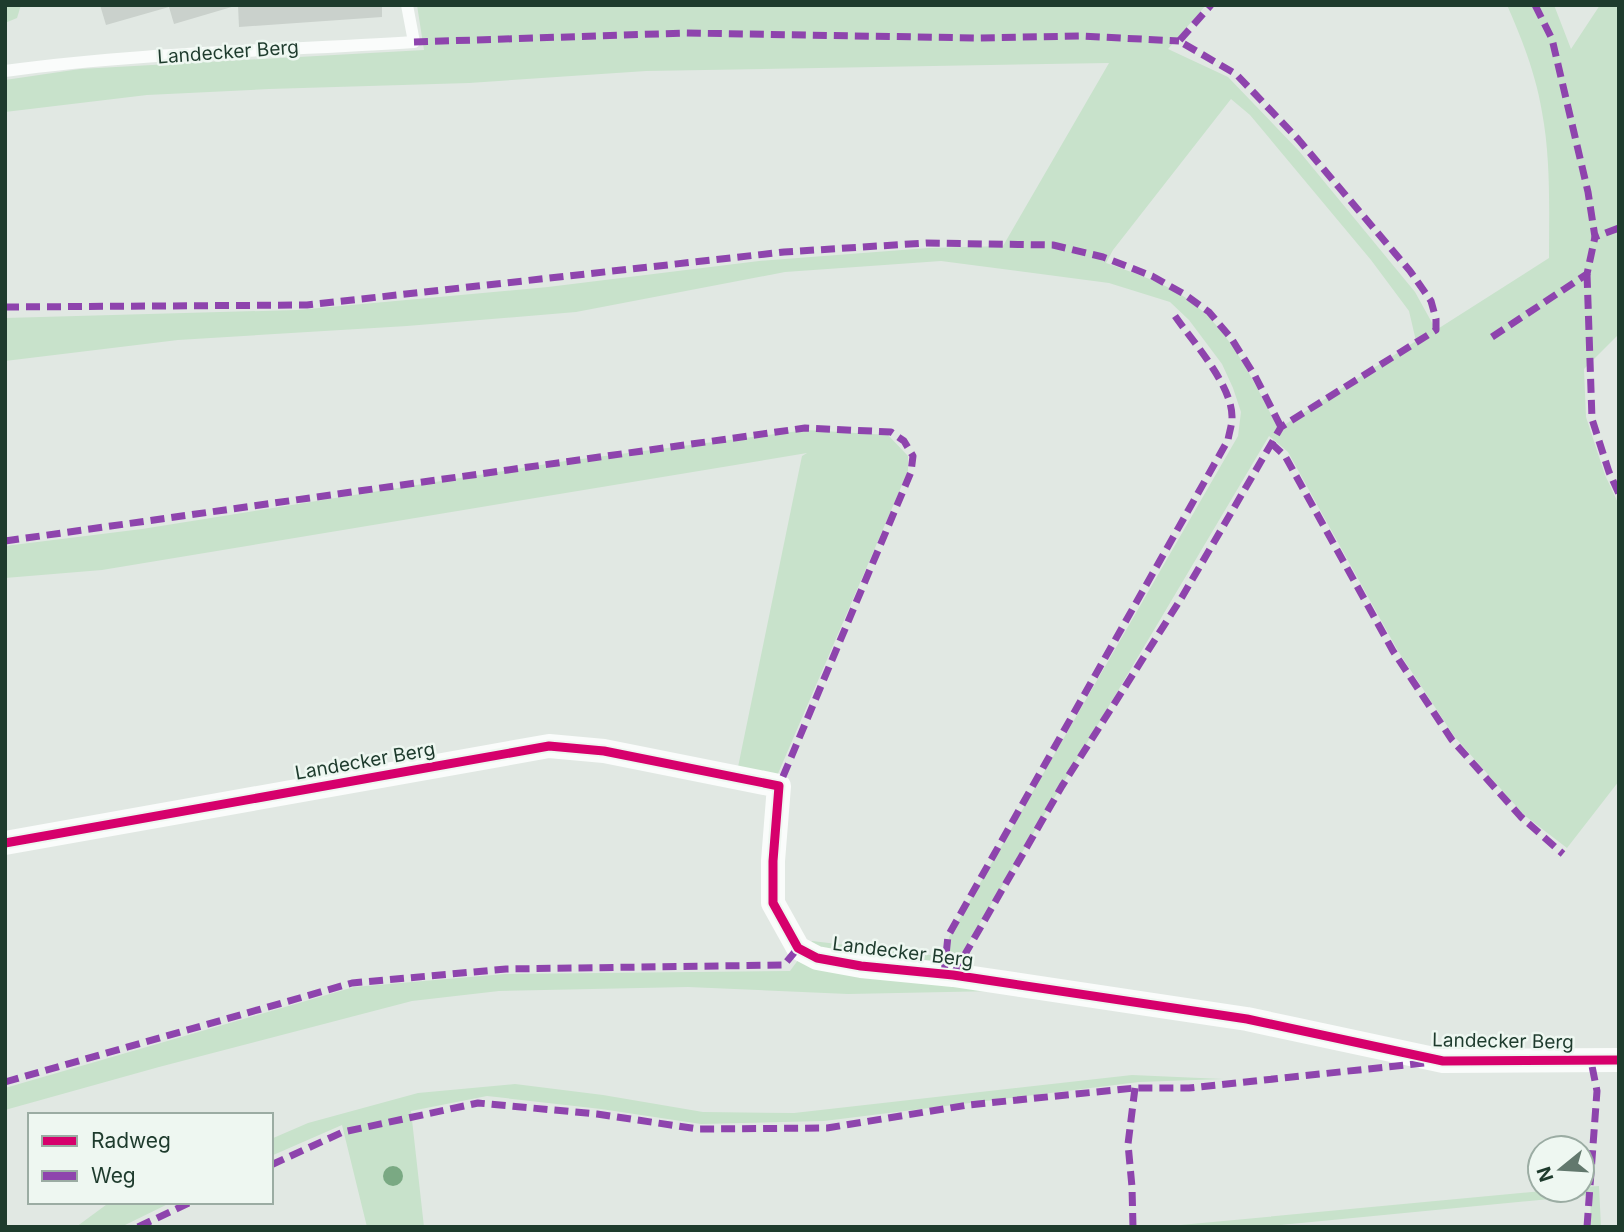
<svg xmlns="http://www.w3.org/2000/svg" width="1624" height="1232" viewBox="0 0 1624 1232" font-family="Inter,sans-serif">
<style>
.green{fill:#c8e2cb;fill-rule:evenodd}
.building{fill:#cad1cc}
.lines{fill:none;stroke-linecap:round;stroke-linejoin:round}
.service{stroke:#fafcfb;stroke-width:12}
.minor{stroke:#fafcfb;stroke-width:24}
.quiet{stroke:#8e44ad;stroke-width:7;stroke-dasharray:14 7;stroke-linecap:butt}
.cycleway-casing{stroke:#eef7f1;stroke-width:13}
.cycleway{stroke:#d6006c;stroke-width:9}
.tree{fill:#7aa983}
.labels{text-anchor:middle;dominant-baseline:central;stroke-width:5;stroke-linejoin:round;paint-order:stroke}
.street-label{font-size:19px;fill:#1e3b2d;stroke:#eef7f1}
</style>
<rect width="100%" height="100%" fill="#e1e8e3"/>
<!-- green -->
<g class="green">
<path d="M 5,5 L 21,5 L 17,18 L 5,23 Z"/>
<path d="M 417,5 L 1206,5 L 1168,49 L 1228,77 L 1299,151 L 1415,292 L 1436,330 L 1549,258 C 1549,210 1551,160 1542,112 C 1536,75 1522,39 1507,5 L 1554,5 L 1571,49 L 1600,5 L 1619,5 L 1619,334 L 1584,369 L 1586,417 L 1605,475 L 1619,505 L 1619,781 L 1567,848 L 1524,815 L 1454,736 L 1398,651 L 1288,452 L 1269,436 L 947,979 L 997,991 L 848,994 L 688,987 L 499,991 L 412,1001 L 159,1067 L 5,1110 L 5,1088 L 354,987 L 505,974 L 790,971 L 812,941 L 947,957 L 949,937 L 1238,436 L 1241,412 L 1233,388 L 1222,364 L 1189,320 L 1170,302 L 1109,283 L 941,261 L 785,272 L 576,312 L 407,326 L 178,340 L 5,361 L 5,318 L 297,310 L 548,287 L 759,261 L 928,248 L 1003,246 L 1109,63 L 646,71 L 469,83 L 269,89 L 147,95 L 5,112 L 5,80 L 80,69 L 424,50 ZM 1231,99 L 1250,115 L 1371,260 L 1409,311 L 1416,341 L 1281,427 L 1275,422 C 1250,375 1227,323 1180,294 C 1157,280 1131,272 1106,263 L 1113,250 Z"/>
<path d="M 807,430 L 888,435 L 908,456 L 908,471 L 777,776 L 738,767 L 802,456 L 807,453 L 102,570 L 5,578 L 5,546 L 142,529 L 566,461 Z"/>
<path d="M 1132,1075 L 1223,1079 L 1139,1082 L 824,1121 L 701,1124 L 601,1109 L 487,1096 L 411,1111 L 424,1227 L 367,1227 L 342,1125 L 271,1156 L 271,1139 L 308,1123 L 418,1093 L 515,1084 L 603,1095 L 703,1112 L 794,1113 Z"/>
<path d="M 1599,1186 L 1601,1227 L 1590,1227 L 1591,1195 L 1260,1227 L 1159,1227 L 1553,1190 L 1582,1190 L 1582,1187 Z"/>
<path d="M 110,1202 L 172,1202 L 121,1227 L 76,1227 Z"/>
</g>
<!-- building -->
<g class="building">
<path d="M 100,5 L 235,5 L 235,6 L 174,24 L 169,7 L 106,25 Z"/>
<path d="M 238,5 L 382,5 L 382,17 L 239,27 Z"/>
</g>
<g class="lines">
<!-- service -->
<path class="service" d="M 5,71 C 141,52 278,51 414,42 L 407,5"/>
<!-- minor -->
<path class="minor" d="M 5,843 L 549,746 L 604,751 L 779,786 L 773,861 L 773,903 L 798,948 L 817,958 L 861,966 L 953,975 L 1247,1019 L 1443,1061 L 1619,1060"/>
<!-- quiet -->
<g class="quiet">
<path d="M 1535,5 L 1552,39 L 1588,192 L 1595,237 L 1619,228"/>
<path d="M 414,42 L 686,33 L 977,38 L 1081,36 L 1179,41"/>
<path d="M 1587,274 L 1592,419 L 1609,472 L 1619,494"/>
<path d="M 5,307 L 307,305 L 784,252 L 926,243 L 1053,245 L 1103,257 L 1152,276 L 1184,294 L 1209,312 L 1231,338 L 1255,376 L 1281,427"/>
<path d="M 1492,337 L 1587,274 L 1595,237"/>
<path d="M 1271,443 L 1285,456 L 1393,651 L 1452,740 L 1521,817 L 1563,854"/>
<path d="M 5,541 L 805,428 L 891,432 L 904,441 L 913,456 L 911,472 L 779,786"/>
<path d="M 944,974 L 948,936 L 1228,440 C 1229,433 1232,425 1232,418 C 1233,386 1193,342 1175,316"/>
<path d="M 953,975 L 1062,786 L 1182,597 L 1281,427 L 1436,330 L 1436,319 L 1431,301 L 1410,271 L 1298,139 L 1236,74 L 1179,41 L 1211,5"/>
<path d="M 5,1082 L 352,983 L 506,969 L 784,965 L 798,948"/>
<path d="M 271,1165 L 343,1132 L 478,1103 L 597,1114 L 698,1129 L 827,1128 L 968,1105 L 1135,1088 L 1189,1088 L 1424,1063"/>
<path d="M 138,1227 L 191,1202"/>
<path d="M 1133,1227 L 1132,1187 L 1128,1144 L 1135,1088"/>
<path d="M 1587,1227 L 1597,1091 L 1591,1061"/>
</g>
<!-- cycleway casing -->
<g class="cycleway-casing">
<path id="cycleway" d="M 5,843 L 549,746 L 604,751 L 779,786 L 773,861 L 773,903 L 798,948 L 817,958 L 861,966 L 953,975 L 1247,1019 L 1443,1061 L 1619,1060"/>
</g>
<!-- cycleway -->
<use href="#cycleway" class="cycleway"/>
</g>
<!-- trees -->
<circle class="tree" cx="393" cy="1176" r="10"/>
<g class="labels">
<!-- street labels -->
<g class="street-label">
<text transform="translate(228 52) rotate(-4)">Landecker Berg</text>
<text transform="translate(365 761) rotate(-10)">Landecker Berg</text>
<text transform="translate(903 952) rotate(7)">Landecker Berg</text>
<text transform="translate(1503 1041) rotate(1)">Landecker Berg</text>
</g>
</g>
<!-- border -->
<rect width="1624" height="1232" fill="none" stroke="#1e3b2d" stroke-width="14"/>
<!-- legend -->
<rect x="28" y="1113" width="245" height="91" fill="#eef7f1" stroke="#9baca3" stroke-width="2"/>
<rect x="42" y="1136" width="35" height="10" fill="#d6006c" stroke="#9baca3" stroke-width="2"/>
<text x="91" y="1148" font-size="21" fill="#1e3b2d">Radweg</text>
<rect x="42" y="1171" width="35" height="10" fill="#8e44ad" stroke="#9baca3" stroke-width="2"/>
<text x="91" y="1183" font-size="21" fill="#1e3b2d">Weg</text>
<!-- north arrow -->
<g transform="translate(1561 1169) rotate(252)"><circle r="33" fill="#eef7f1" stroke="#9baca3" stroke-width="2"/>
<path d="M0-5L12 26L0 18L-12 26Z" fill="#62786d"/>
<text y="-10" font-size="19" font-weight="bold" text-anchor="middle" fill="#1e3b2d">N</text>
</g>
</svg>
